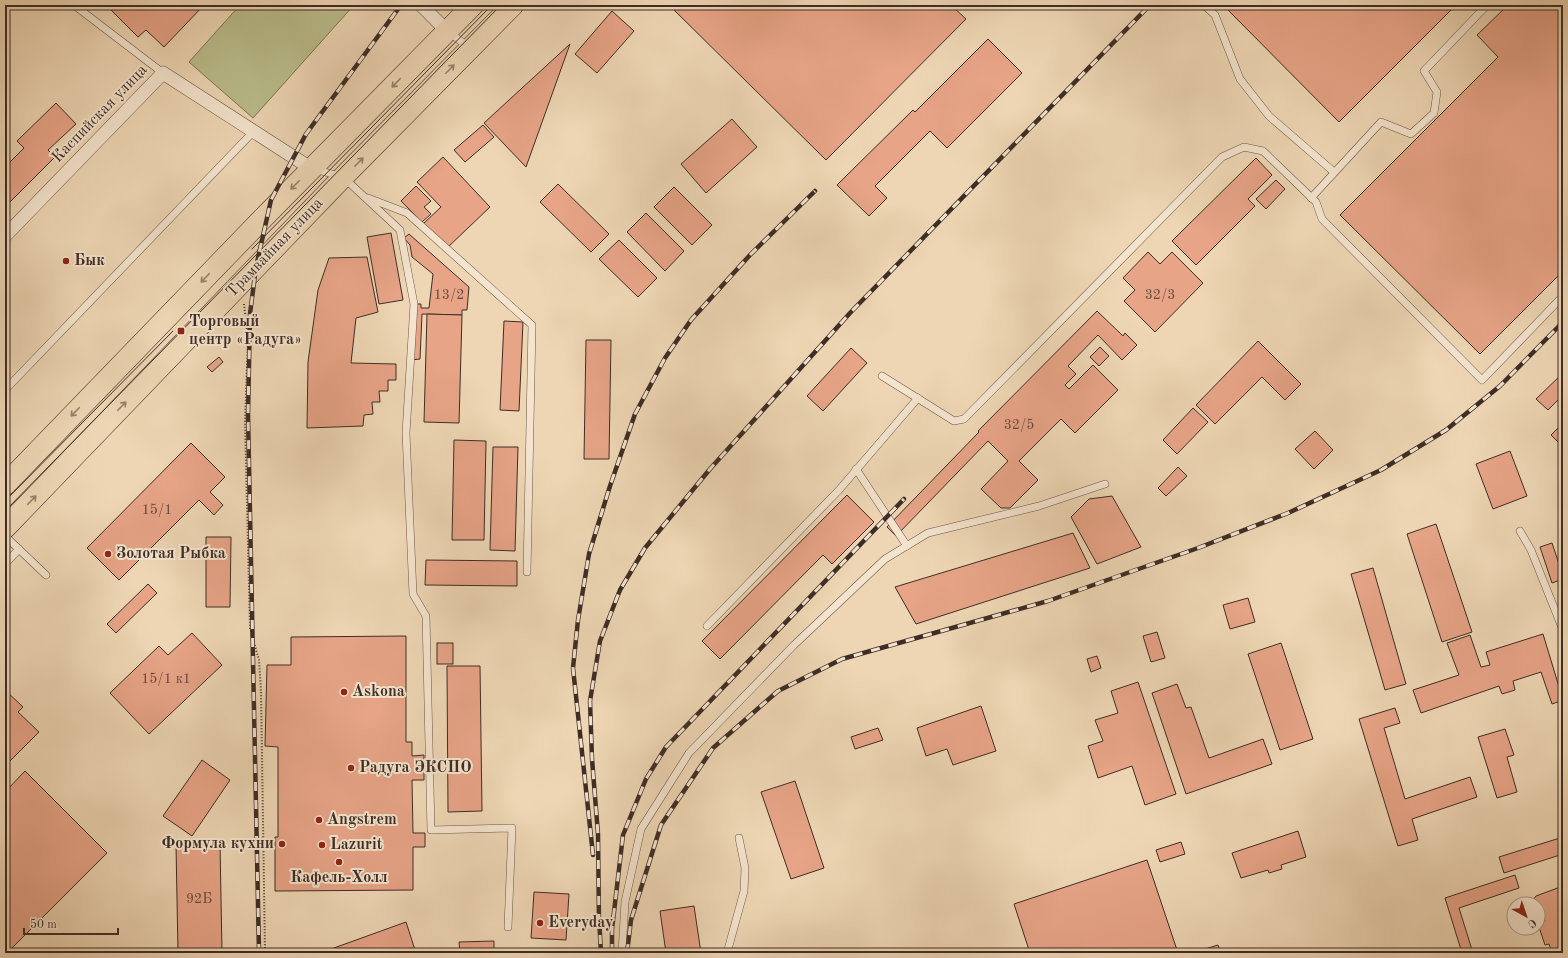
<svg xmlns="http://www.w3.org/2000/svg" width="1568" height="958" viewBox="0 0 1568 958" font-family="'Old Standard TT',serif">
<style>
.green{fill:#babd8c;stroke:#7c7559}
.building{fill:#e7a487;stroke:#3e2d26}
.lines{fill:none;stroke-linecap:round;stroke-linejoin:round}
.lane-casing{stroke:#6a574a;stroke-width:8}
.street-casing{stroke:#6a574a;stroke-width:14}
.primary-casing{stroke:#3e2d26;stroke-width:22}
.path{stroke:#3e2d26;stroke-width:2;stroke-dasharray:1 2;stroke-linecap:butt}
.lane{stroke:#f4e4ce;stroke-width:7}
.street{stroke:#f4e4ce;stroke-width:13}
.primary{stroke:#eed6b4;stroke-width:21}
.tram{stroke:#3e2d26;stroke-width:1}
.rail-casing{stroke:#3e2d26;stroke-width:4.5}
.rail{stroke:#f4e4ce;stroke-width:3;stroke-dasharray:9;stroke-linecap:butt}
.oneway{stroke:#96826d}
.poi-dot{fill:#8f2418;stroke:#f4e4ce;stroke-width:1.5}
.labels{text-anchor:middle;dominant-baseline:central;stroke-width:4;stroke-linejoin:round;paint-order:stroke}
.number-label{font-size:14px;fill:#684b3e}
.street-label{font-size:16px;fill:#3e2d26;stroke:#f4e4ce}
.poi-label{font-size:16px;font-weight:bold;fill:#3e2d26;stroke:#f4e4ce;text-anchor:start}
</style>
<rect width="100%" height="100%" fill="#eed6b4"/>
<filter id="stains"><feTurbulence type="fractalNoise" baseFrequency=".005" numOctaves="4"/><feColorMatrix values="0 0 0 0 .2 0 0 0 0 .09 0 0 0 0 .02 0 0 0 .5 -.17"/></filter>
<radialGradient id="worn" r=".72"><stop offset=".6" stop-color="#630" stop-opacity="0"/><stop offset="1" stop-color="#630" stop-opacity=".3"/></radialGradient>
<!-- green -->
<path class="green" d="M 240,5 L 354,5 L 253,118 L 189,62 Z"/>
<!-- building -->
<g class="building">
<path d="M 106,5 L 160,5 L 163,8 L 166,5 L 204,5 L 164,47 L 146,30 L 138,37 Z"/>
<path d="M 674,5 L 951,5 L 966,19 L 826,160 L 672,8 Z"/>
<path d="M 1223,5 L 1456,5 L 1339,122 Z"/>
<path d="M 1508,5 L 1563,5 L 1563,271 L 1480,354 L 1340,215 L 1498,57 L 1477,35 Z"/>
<path d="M 612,11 L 634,31 L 597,73 L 575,54 Z"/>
<path d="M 988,39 L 1022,73 L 947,148 L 930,131 L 875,186 L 887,198 L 869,216 L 837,185 L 913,110 L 915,112 Z"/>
<path d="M 570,44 L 526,167 L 484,123 Z"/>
<path d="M 56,103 L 76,124 L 48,150 L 55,157 L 5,207 L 5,167 L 24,148 L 17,141 Z"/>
<path d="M 732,119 L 757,147 L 706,193 L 681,164 Z"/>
<path d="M 483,125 L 494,137 L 465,162 L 454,150 Z"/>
<path d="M 443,157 L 490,207 L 447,248 L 423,224 L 441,207 L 417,182 Z"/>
<path d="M 1256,158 L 1272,175 L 1248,199 L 1255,206 L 1196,265 L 1172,241 Z"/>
<path d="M 1276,180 L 1285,189 L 1266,209 L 1256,199 Z"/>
<path d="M 558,184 L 609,234 L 591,252 L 540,202 Z"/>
<path d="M 416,186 L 431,201 L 424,207 L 431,214 L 422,222 L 401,201 Z"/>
<path d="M 674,187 L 712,225 L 692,245 L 654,207 Z"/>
<path d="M 646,213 L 684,251 L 665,271 L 627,232 Z"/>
<path d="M 391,233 L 403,300 L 379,304 L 367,237 Z"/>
<path d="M 409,234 L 469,287 L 467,310 L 462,310 L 462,315 L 422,314 L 420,359 L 411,360 L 416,304 L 421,304 L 421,308 L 429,308 L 433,274 L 412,257 L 410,245 L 404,238 Z"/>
<path d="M 619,240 L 657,278 L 638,297 L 599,259 Z"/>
<path d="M 1148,252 L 1160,264 L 1172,252 L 1203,283 L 1155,332 L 1124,301 L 1135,290 L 1123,278 Z"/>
<path d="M 367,257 L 378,312 L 356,318 L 351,363 L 396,364 L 396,380 L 388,380 L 388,391 L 379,391 L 380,402 L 372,402 L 373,414 L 364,415 L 363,426 L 307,428 L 308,362 L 318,290 L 329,258 Z"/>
<path d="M 1097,311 L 1123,336 L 1125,333 L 1137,345 L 1122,360 L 1098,335 L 1068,366 L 1076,374 L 1065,385 L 1069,389 L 1093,365 L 1118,390 L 1075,433 L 1061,419 L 1019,461 L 1038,480 L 1010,508 L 1001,508 L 981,489 L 1008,461 L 988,441 L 896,536 L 887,527 L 979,432 L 978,431 Z"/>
<path d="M 427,314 L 462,315 L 459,423 L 424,422 Z"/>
<path d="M 504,321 L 523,322 L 519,411 L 500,410 Z"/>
<path d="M 586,340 L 611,340 L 609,459 L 584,459 Z"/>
<path d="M 1258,341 L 1301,384 L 1285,400 L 1262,377 L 1215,424 L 1196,405 Z"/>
<path d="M 1100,347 L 1109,356 L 1099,366 L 1090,357 Z"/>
<path d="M 851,348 L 867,363 L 823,411 L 807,396 Z"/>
<path d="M 219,357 L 223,362 L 212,372 L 207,367 Z"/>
<path d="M 1563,373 L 1563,395 L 1548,410 L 1536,399 Z"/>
<path d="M 1193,408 L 1208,422 L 1177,454 L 1163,440 Z"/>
<path d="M 1563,423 L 1563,447 L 1551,435 Z"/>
<path d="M 1315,431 L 1333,450 L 1314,469 L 1295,449 Z"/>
<path d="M 454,440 L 486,441 L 484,540 L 452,540 Z"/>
<path d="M 191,443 L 225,477 L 210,492 L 223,505 L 214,515 L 199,500 L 119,580 L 87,548 Z"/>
<path d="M 493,447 L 518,447 L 515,551 L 490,550 Z"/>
<path d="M 1510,451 L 1527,496 L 1493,509 L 1476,464 Z"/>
<path d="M 1178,467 L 1187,476 L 1166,496 L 1158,488 Z"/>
<path d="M 847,495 L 874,522 L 832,564 L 823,555 L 720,659 L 702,641 Z"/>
<path d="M 1112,496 L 1141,547 L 1097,564 L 1071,517 L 1089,499 Z"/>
<path d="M 1436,524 L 1472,632 L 1442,642 L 1407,534 Z"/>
<path d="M 1073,533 L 1090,568 L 916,624 L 895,587 Z"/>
<path d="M 206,537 L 231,537 L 230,607 L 206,607 Z"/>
<path d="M 1552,543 L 1563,576 L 1563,579 L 1552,583 L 1540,547 Z"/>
<path d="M 426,560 L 517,561 L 517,586 L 425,585 Z"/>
<path d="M 1373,568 L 1406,684 L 1385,690 L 1351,574 Z"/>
<path d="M 148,584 L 157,593 L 116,633 L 107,624 Z"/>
<path d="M 1248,598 L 1255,622 L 1230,629 L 1223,605 Z"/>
<path d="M 1157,632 L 1165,658 L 1151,662 L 1143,636 Z"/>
<path d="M 192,633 L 222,665 L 149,734 L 110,693 L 159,646 L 168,655 Z"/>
<path d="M 1543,634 L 1563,700 L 1552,704 L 1541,672 L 1513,681 L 1515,690 L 1502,694 L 1499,686 L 1421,713 L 1413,690 L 1459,675 L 1447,643 L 1470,635 L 1481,667 L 1490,665 L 1486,652 Z"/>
<path d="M 406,636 L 406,742 L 412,742 L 412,756 L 424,755 L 424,780 L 412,780 L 413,833 L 425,833 L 425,847 L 413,847 L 413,890 L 275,891 L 275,837 L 278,837 L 278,747 L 265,746 L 267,665 L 291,665 L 291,637 Z"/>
<rect x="437" y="643" width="16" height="21"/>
<path d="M 1281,643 L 1313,739 L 1280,750 L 1248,654 Z"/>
<path d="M 1097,656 L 1101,668 L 1091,672 L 1087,659 Z"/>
<path d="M 447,666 L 480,666 L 482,811 L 448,812 Z"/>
<path d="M 1138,682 L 1176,794 L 1145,805 L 1132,766 L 1098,778 L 1088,746 L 1103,741 L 1095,720 L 1118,713 L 1111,691 Z"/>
<path d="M 1177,684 L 1186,708 L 1191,707 L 1209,758 L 1263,739 L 1272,764 L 1186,794 L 1152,693 Z"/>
<path d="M 5,690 L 23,707 L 18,712 L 39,732 L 5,766 Z"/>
<path d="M 981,706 L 996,751 L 953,765 L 947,749 L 926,756 L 917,728 Z"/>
<path d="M 1395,708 L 1400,723 L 1384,728 L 1405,799 L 1470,777 L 1477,797 L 1412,819 L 1418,840 L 1398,846 L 1359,719 Z"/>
<path d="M 878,728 L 883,740 L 855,749 L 851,737 Z"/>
<path d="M 1505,729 L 1514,755 L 1507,757 L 1517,792 L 1497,798 L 1478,737 Z"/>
<path d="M 202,760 L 230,780 L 192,836 L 163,816 Z"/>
<path d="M 25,771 L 107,853 L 7,953 L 5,953 L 5,792 Z"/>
<path d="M 795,781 L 824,868 L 791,879 L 761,792 Z"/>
<path d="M 1298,831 L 1306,857 L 1281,865 L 1282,869 L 1269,873 L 1268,870 L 1241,878 L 1232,853 Z"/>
<path d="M 1563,837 L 1563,854 L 1504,873 L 1499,857 Z"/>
<path d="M 1181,842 L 1185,854 L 1160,862 L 1156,850 Z"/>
<path d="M 220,844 L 222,953 L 178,953 L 176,845 Z"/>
<path d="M 1147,860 L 1178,953 L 1030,953 L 1014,904 Z"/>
<path d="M 1515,875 L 1519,888 L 1459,908 L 1473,953 L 1462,953 L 1445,898 Z"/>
<path d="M 1563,886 L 1563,953 L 1552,953 L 1549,944 L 1545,945 L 1538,924 L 1545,921 L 1540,907 L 1538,907 L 1538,904 L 1533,904 L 1533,900 L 1536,896 Z"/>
<path d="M 534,892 L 569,894 L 566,940 L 531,938 Z"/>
<path d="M 694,906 L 701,953 L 666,953 L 660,911 Z"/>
<path d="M 406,922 L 416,953 L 320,953 Z"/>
<path d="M 494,941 L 494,953 L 460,953 L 459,942 Z"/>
<path d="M 1218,945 L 1221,953 L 1192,953 Z"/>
</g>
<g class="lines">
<!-- lane casing -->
<g class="lane-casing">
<g id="lane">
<path d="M 74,5 L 163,73"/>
<path d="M 1204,5 L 1215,15 L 1240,79 L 1269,116 L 1334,172"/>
<path d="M 448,31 L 468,47"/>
<path d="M 314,169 L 343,177 L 400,230 L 414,304 L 406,433 L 413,594 L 426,616 L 431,830 L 512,828 L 508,927"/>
<path d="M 368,198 L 407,213 L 532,325 L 527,572"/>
<path d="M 1311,198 L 1381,122 L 1411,134 L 1434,113 L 1437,92 L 1424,71 L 1487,5"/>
<path d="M 882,376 L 954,421 L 964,419 L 1222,157 L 1244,147 L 1263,151 L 1316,202 L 1322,219 L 1482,380 L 1563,296"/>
<path d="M 5,390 L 254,131"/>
<path d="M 856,469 L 907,546"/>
<path d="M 1520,531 L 1531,550 L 1563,630"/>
<path d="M 5,536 L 46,575"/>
<path d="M 5,564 L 19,549"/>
<path d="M 707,626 L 839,490 L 918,398"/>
<path d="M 622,953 L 625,902 L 641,829 L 689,753 L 794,645 L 885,559 L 928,533 L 1039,506 L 1105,484"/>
<path d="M 727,953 L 744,891 L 745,868 L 739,838"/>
</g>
</g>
<!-- street casing -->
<g class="street-casing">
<g id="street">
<path d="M 421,5 L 447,31"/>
<path d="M 5,236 L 163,73 L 312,169"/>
</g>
</g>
<!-- primary casing -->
<g class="primary-casing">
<g id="primary">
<path d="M 5,485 L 268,213 L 473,5"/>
<path d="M 5,528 L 343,177 L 513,5"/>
</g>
</g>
<!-- path -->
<path class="path" d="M 244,304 L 248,339 L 245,422 L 250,628 L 259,660 L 261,691 L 265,953"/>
<!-- lane -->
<use href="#lane" class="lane"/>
<!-- street -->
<use href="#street" class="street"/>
<!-- primary -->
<use href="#primary" class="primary"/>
<!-- tram -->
<g class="tram">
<path d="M 252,249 L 492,5"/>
<path d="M 5,501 L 173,331"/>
<path d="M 5,511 L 501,5"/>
</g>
<!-- rail casing -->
<g class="rail-casing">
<g id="rail">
<path d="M 593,855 L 573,668 L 578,620 L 589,554 L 610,486 L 635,414 L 665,358 L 691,320 L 750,255 L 815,191"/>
<path d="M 599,917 L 601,953"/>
<path d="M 599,923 L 598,834 L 592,759 L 590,701 L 600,641 L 620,590 L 645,548 L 710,469 L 850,313 L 1150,5"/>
<path d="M 259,953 L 248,415 L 250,314 L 256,267 L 271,200 L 306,134 L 401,5"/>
<path d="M 612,953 L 612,929 L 623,835 L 646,779 L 666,747 L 904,499"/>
<path d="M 627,953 L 631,920 L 661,825 L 713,748 L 778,691 L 842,659 L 1048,601 L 1198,548 L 1288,513 L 1381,470 L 1446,430 L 1500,386 L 1563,322"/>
</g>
</g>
<!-- rail -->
<use href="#rail" class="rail"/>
</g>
<!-- one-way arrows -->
<defs><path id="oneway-shaft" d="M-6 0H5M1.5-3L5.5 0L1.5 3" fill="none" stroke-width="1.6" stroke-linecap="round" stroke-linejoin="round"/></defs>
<g class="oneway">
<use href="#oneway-shaft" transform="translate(450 69) rotate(-45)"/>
<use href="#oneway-shaft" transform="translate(396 83) rotate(134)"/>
<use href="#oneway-shaft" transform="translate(359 162) rotate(-45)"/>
<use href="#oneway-shaft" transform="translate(295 185) rotate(135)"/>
<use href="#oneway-shaft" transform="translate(205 278) rotate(134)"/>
<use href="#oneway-shaft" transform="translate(122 406) rotate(-46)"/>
<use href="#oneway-shaft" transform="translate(75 412) rotate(134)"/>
<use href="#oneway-shaft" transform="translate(32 500) rotate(-46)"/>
</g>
<!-- markers -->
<g class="poi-dot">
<circle cx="66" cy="261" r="4"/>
<rect x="177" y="327" width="8" height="8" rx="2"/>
<circle cx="108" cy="554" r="4"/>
<circle cx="344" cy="692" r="4"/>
<circle cx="351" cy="768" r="4"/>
<circle cx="319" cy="820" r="4"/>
<circle cx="282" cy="844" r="4"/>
<circle cx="322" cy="845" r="4"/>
<circle cx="339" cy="862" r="4"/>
<circle cx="540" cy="923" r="4"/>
</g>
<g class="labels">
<!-- number labels -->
<g class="number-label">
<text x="449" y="295">13/2</text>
<text x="1160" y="295">32/3</text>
<text x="1019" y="425">32/5</text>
<text x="157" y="510">15/1</text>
<text x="166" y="679">15/1 к1</text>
<text x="199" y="899">92Б</text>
</g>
<!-- street labels -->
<g class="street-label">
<text transform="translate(100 114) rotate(-46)">Каспийская улица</text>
<text transform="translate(275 248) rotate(-46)">Трамвайная улица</text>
</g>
<!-- poi labels -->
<g class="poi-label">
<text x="74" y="261">Бык</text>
<text x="189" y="322">Торговый<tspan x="189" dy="18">центр «Радуга»</tspan></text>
<text x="116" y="554">Золотая Рыбка</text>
<text x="352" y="692">Askona</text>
<text x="359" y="768">Радуга ЭКСПО</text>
<text x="327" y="820">Angstrem</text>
<text x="274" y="844" text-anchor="end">Формула кухни</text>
<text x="330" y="845">Lazurit</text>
<text x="339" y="878" text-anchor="middle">Кафель-Холл</text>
<text x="548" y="923">Everyday</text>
</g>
</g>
<!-- margin -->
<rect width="1568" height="958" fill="none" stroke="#eed6b4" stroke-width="20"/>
<rect x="6" y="6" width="1556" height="946" fill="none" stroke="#3e2d26" stroke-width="2"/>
<rect x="10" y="10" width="1548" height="938" fill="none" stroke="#3e2d26"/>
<!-- north arrow -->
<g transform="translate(1526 916) rotate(140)"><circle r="19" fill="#f4e4ce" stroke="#ab9b8b"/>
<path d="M0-3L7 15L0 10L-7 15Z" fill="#8f2418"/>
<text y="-6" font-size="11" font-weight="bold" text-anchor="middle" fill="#3e2d26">С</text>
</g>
<!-- scale -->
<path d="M24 928v6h94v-6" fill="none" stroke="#3e2d26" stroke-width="2"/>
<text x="30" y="928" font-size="12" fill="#3e2d26" stroke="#f4e4ce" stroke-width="3" paint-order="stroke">50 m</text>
<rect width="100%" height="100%" filter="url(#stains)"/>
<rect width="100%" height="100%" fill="url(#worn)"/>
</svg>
